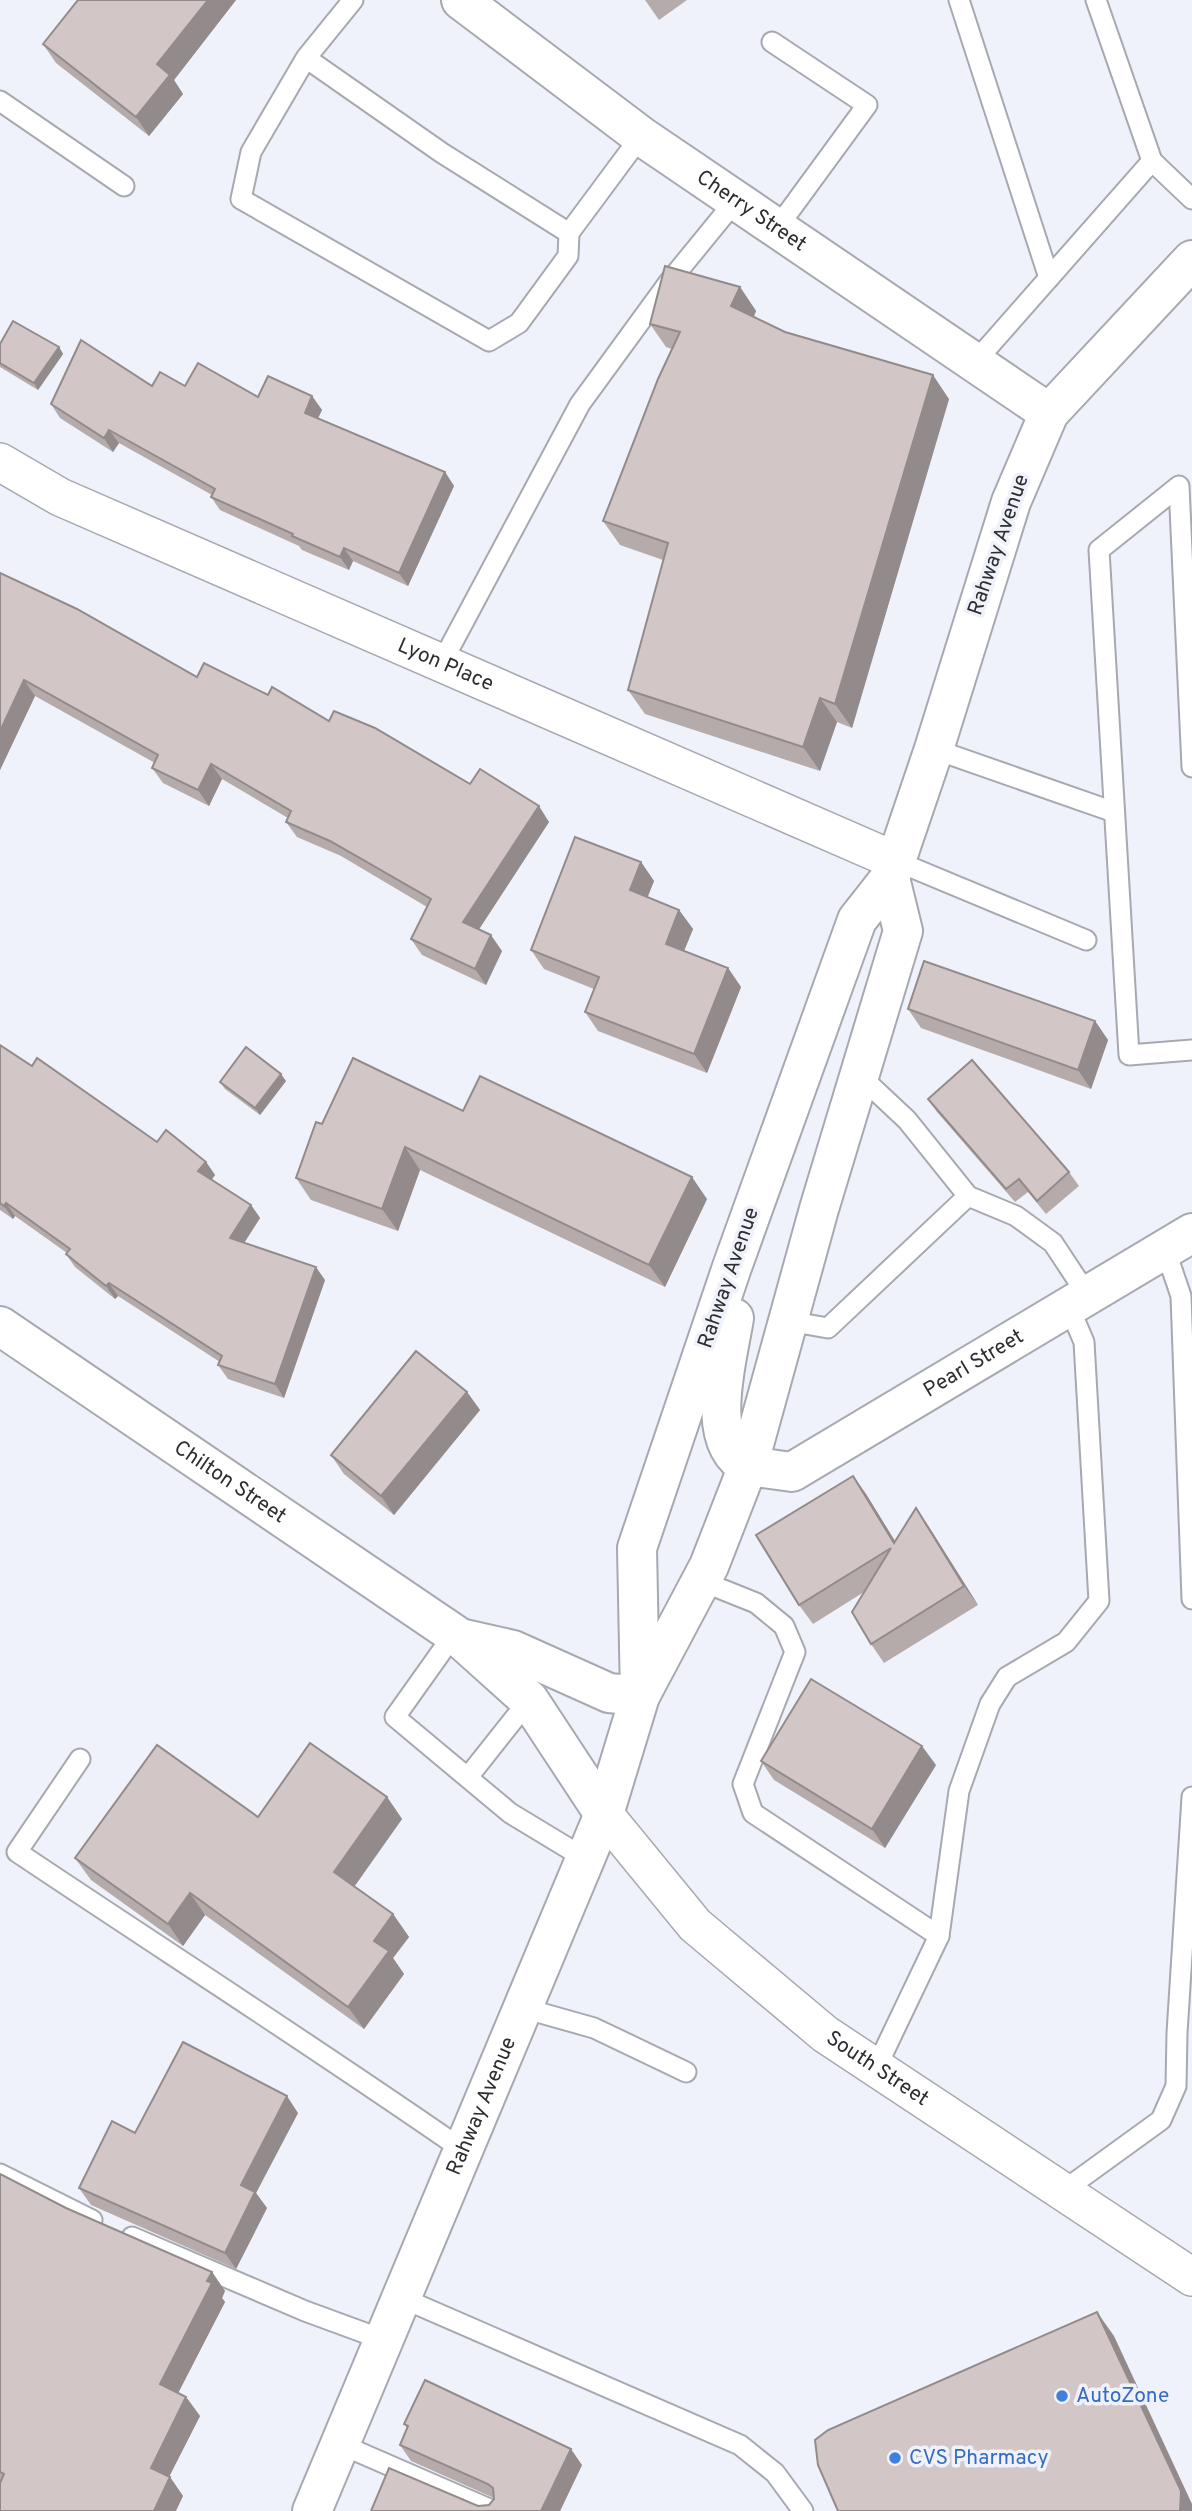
<svg xmlns="http://www.w3.org/2000/svg" width="1192" height="2511" viewBox="0 0 1192 2511" font-family="Overpass,sans-serif">
<style>
.lines{fill:none;stroke-linecap:round;stroke-linejoin:round}
.service-casing{stroke:#a7a9b1;stroke-width:23}
.minor-casing{stroke:#a7a9b1;stroke-width:40}
.tertiary-casing{stroke:#a7a9b1;stroke-width:42}
.secondary-casing{stroke:#a7a9b1;stroke-width:42}
.service{stroke:#fff;stroke-width:19}
.minor{stroke:#fff;stroke-width:37}
.tertiary{stroke:#fff;stroke-width:38}
.secondary{stroke:#fff;stroke-width:38}
.wall{fill:#b5abaa}
.shaded-wall{fill:#938b8b}
.building{fill:#d2c7c6;stroke:#938b8b;stroke-width:2}
.shop-dot{fill:#3f7fe0;stroke:#f0f2fb;stroke-width:2.5}
.labels{text-anchor:middle;dominant-baseline:central;stroke-width:7;stroke-linejoin:round;paint-order:stroke}
.street-label{font-size:21px;fill:#2d2e31;stroke:#f0f2fb}
.shop-label{font-size:21px;fill:#366cbe;stroke:#f0f2fb;text-anchor:start}
</style>
<rect width="100%" height="100%" fill="#f0f2fb"/>
<g class="lines">
<!-- service casing -->
<g class="service-casing">
<g id="service">
<path d="M 959,0 L 1049,278"/>
<path d="M 1096,0 L 1152,161"/>
<path d="M 772,42 L 867,105 L 777,228"/>
<path d="M 306,58 L 442,153 L 569,233 L 568,256 L 519,323 L 489,341 L 241,199 L 251,152 L 306,58 L 353,0"/>
<path d="M 0,101 L 124,186"/>
<path d="M 569,233 L 641,136"/>
<path d="M 975,362 L 1152,161 L 1192,199"/>
<path d="M 441,664 L 580,404 L 669,282 L 736,200"/>
<path d="M 934,749 L 1114,812"/>
<path d="M 1192,767 L 1179,486 L 1099,550 L 1129,1055 L 1192,1050"/>
<path d="M 896,861 L 1086,940"/>
<path d="M 859,1075 L 907,1120 L 968,1196 L 1016,1216 L 1053,1243 L 1088,1296"/>
<path d="M 1165,1249 L 1181,1296 L 1192,1599"/>
<path d="M 788,1321 L 828,1328 L 968,1196"/>
<path d="M 701,1581 L 756,1603 L 784,1626 L 795,1652 L 743,1784 L 753,1813 L 939,1936"/>
<path d="M 454,1634 L 395,1717 L 510,1813 L 586,1859"/>
<path d="M 80,1759 L 17,1852 C 165,1951 316,2048 463,2150"/>
<path d="M 468,1777 L 529,1700"/>
<path d="M 523,2008 L 594,2028 L 686,2072"/>
<path d="M 876,2068 L 939,1936 L 959,1791 L 990,1704 L 1007,1677 L 1066,1642 L 1099,1601 L 1084,1342 L 1069,1307"/>
<path d="M 0,2174 L 92,2220"/>
<path d="M 1063,2191 L 1161,2120 L 1176,2086 L 1177,2033 L 1192,1797"/>
<path d="M 132,2237 L 305,2311 L 384,2340"/>
<path d="M 402,2298 L 740,2445 L 775,2473 L 803,2511"/>
<path d="M 340,2444 L 494,2511"/>
</g>
</g>
<!-- minor casing -->
<g class="minor-casing">
<g id="minor">
<path id="s1" d="M 0,462 L 60,497 L 896,861"/>
<path id="s2" d="M 604,1814 L 695,1925 L 825,2034 L 1192,2277"/>
</g>
</g>
<!-- tertiary casing -->
<g class="tertiary-casing">
<g id="tertiary">
<path d="M 1049,413 L 1192,260"/>
<path id="s3" d="M 748,1466 L 792,1472 L 1192,1233"/>
</g>
</g>
<!-- secondary casing -->
<g class="secondary-casing">
<g id="secondary">
<path id="s4" d="M 461,0 L 641,136 L 1049,413 L 1011,502 L 934,749 L 896,861 L 890,878 L 857,920 L 732,1267 L 637,1548 L 640,1696"/>
<path d="M 734,1318 C 728,1358 702,1443 748,1466"/>
<path id="s5" d="M 0,1326 L 460,1638 L 529,1700 L 604,1814"/>
<path d="M 460,1638 L 513,1650 L 609,1693 L 640,1696"/>
<path id="s6" d="M 312,2511 L 604,1814 L 640,1696 L 709,1566 L 748,1466 L 819,1209 L 903,931 L 890,878"/>
</g>
</g>
<!-- service -->
<use href="#service" class="service"/>
<!-- minor -->
<use href="#minor" class="minor"/>
<!-- tertiary -->
<use href="#tertiary" class="tertiary"/>
<!-- secondary -->
<use href="#secondary" class="secondary"/>
</g>
<!-- wall -->
<g class="wall">
<path d="M 78,0 L 236,0 L 174,80 L 183,94 L 149,136 L 56,63 L 43,44 Z"/>
<path d="M 645,0 L 687,0 L 659,20 Z"/>
<path d="M 740,287 L 756,311 L 754,317 L 785,332 L 949,399 L 852,728 L 837,722 L 820,771 L 645,714 L 628,690 L 663,560 L 620,545 L 603,521 L 672,349 L 666,347 L 650,324 Z"/>
<path d="M 0,344 L 59,347 L 63,354 L 38,390 L 0,367 Z"/>
<path d="M 152,386 L 185,386 L 258,397 L 312,396 L 322,410 L 318,418 L 445,472 L 454,486 L 408,586 L 353,561 L 349,570 L 302,550 L 299,546 L 220,510 L 211,497 L 212,495 L 119,443 L 113,452 L 60,418 L 51,404 Z"/>
<path d="M 0,573 L 197,677 L 268,695 L 470,784 L 549,822 L 479,929 L 502,951 L 486,985 L 422,955 L 411,939 L 427,907 L 341,856 L 297,837 L 286,822 L 288,818 L 222,779 L 209,806 L 163,783 L 152,768 L 155,763 L 35,696 L 0,770 Z"/>
<path d="M 641,862 L 654,881 L 647,897 L 679,910 L 693,929 L 684,951 L 728,968 L 741,987 L 707,1073 L 598,1031 L 585,1012 L 594,989 L 544,969 L 531,950 Z"/>
<path d="M 908,1009 L 1095,1021 L 1108,1040 L 1091,1089 L 921,1028 Z"/>
<path d="M 0,1045 L 32,1066 L 157,1142 L 206,1162 L 215,1175 L 211,1180 L 251,1205 L 260,1218 L 244,1243 L 325,1280 L 284,1398 L 228,1379 L 218,1365 L 220,1362 L 118,1296 L 115,1299 L 75,1267 L 66,1254 L 67,1253 L 15,1216 L 13,1219 L 0,1210 Z"/>
<path d="M 286,1081 L 260,1115 L 225,1089 L 220,1082 Z"/>
<path d="M 928,1099 L 1069,1172 L 1079,1186 L 1046,1214 L 1028,1192 L 1015,1202 L 937,1112 Z"/>
<path d="M 463,1111 L 707,1199 L 665,1287 L 420,1170 L 398,1231 L 311,1200 L 296,1178 L 322,1124 Z"/>
<path d="M 467,1392 L 480,1410 L 394,1515 L 344,1474 L 331,1455 Z"/>
<path d="M 853,1476 L 866,1494 L 895,1542 L 916,1508 L 929,1527 L 978,1605 L 884,1663 L 871,1644 L 864,1592 L 813,1624 L 799,1605 Z"/>
<path d="M 761,1761 L 936,1765 L 885,1848 L 774,1780 Z"/>
<path d="M 387,1797 L 402,1819 L 354,1887 L 393,1914 L 409,1937 L 393,1958 L 404,1974 L 364,2029 L 205,1915 L 183,1946 L 91,1880 L 75,1858 L 258,1817 Z"/>
<path d="M 298,2113 L 256,2193 L 267,2208 L 236,2269 L 91,2205 L 79,2188 L 135,2133 Z"/>
<path d="M 0,2174 L 66,2208 L 212,2272 L 225,2291 L 222,2298 L 225,2302 L 178,2393 L 186,2397 L 200,2416 L 169,2476 L 183,2496 L 0,2511 Z"/>
<path d="M 404,2424 L 582,2465 L 560,2511 L 371,2511 L 489,2505 L 494,2499 L 494,2498 L 411,2461 L 400,2445 L 407,2428 Z"/>
</g>
<!-- shaded-wall -->
<g class="shaded-wall">
<path d="M 208,0 L 236,0 L 174,80 L 183,94 L 149,136 L 136,117 L 157,64 Z"/>
<path d="M 740,287 L 756,311 L 748,329 L 731,306 Z"/>
<path d="M 59,347 L 63,354 L 38,390 L 34,383 Z"/>
<path d="M 933,375 L 949,399 L 852,728 L 835,704 Z"/>
<path d="M 312,396 L 322,410 L 314,426 L 305,413 Z"/>
<path d="M 109,430 L 119,443 L 113,452 L 104,438 Z"/>
<path d="M 445,472 L 454,486 L 408,586 L 399,573 Z"/>
<path d="M 344,548 L 353,561 L 349,570 L 340,557 Z"/>
<path d="M 24,680 L 35,696 L 0,770 L 0,731 Z"/>
<path d="M 820,698 L 837,722 L 820,771 L 803,747 Z"/>
<path d="M 211,764 L 222,779 L 209,806 L 198,790 Z"/>
<path d="M 539,806 L 549,822 L 474,937 L 463,922 Z"/>
<path d="M 641,862 L 654,881 L 643,909 L 630,890 Z"/>
<path d="M 679,910 L 693,929 L 679,963 L 666,944 Z"/>
<path d="M 491,935 L 502,951 L 486,985 L 475,969 Z"/>
<path d="M 728,968 L 741,987 L 707,1073 L 694,1054 Z"/>
<path d="M 1095,1021 L 1108,1040 L 1091,1089 L 1078,1070 Z"/>
<path d="M 281,1074 L 286,1081 L 260,1115 L 255,1108 Z"/>
<path d="M 405,1147 L 420,1170 L 398,1231 L 382,1209 Z"/>
<path d="M 206,1162 L 215,1175 L 208,1185 L 198,1171 Z"/>
<path d="M 692,1177 L 707,1199 L 665,1287 L 649,1265 Z"/>
<path d="M 6,1203 L 15,1216 L 13,1219 L 4,1206 Z"/>
<path d="M 251,1205 L 260,1218 L 239,1251 L 230,1238 Z"/>
<path d="M 316,1267 L 325,1280 L 284,1398 L 275,1384 Z"/>
<path d="M 109,1283 L 118,1296 L 115,1299 L 106,1286 Z"/>
<path d="M 467,1392 L 480,1410 L 394,1515 L 381,1496 Z"/>
<path d="M 853,1476 L 866,1494 L 908,1562 L 894,1543 Z"/>
<path d="M 916,1508 L 929,1527 L 978,1605 L 964,1586 Z"/>
<path d="M 922,1746 L 936,1765 L 885,1848 L 872,1829 Z"/>
<path d="M 387,1797 L 402,1819 L 349,1894 L 334,1872 Z"/>
<path d="M 190,1893 L 205,1915 L 183,1946 L 168,1924 Z"/>
<path d="M 393,1914 L 409,1937 L 393,1958 L 404,1974 L 364,2029 L 348,2007 L 374,1941 Z"/>
<path d="M 287,2096 L 298,2113 L 256,2193 L 267,2208 L 236,2269 L 225,2253 L 241,2185 Z"/>
<path d="M 212,2272 L 225,2291 L 222,2298 L 225,2302 L 173,2403 L 160,2384 Z"/>
<path d="M 1097,2312 L 1114,2336 L 1192,2504 L 1192,2511 L 1180,2511 Z"/>
<path d="M 186,2397 L 200,2416 L 164,2487 L 151,2468 Z"/>
<path d="M 571,2449 L 582,2465 L 560,2511 L 541,2511 Z"/>
<path d="M 170,2477 L 183,2496 L 176,2511 L 154,2511 Z"/>
</g>
<!-- building -->
<g class="building">
<path d="M 78,0 L 208,0 L 157,64 L 170,75 L 136,117 L 43,44 Z"/>
<path d="M 665,266 L 740,287 L 731,306 L 785,332 L 933,375 L 835,704 L 820,698 L 803,747 L 628,690 L 668,543 L 603,521 L 658,379 L 680,332 L 650,324 Z"/>
<path d="M 13,321 L 59,347 L 34,383 L 0,363 L 0,344 Z"/>
<path d="M 81,340 L 152,386 L 160,372 L 185,386 L 198,363 L 258,397 L 268,376 L 312,396 L 305,413 L 445,472 L 399,573 L 344,548 L 340,557 L 292,536 L 293,534 L 211,497 L 215,489 L 109,430 L 104,438 L 51,404 Z"/>
<path d="M 0,573 L 77,609 L 197,677 L 204,663 L 268,695 L 272,687 L 329,721 L 334,711 L 375,728 L 470,784 L 480,769 L 539,806 L 463,922 L 491,935 L 475,969 L 411,939 L 431,899 L 330,841 L 286,822 L 291,811 L 211,764 L 198,790 L 152,768 L 158,755 L 24,680 L 0,731 Z"/>
<path d="M 575,837 L 641,862 L 630,890 L 679,910 L 666,944 L 728,968 L 694,1054 L 585,1012 L 599,977 L 531,950 Z"/>
<path d="M 924,961 L 1095,1021 L 1078,1070 L 908,1009 Z"/>
<path d="M 0,1045 L 32,1066 L 37,1058 L 157,1142 L 166,1130 L 206,1162 L 198,1171 L 251,1205 L 230,1238 L 316,1267 L 275,1384 L 218,1365 L 222,1356 L 109,1283 L 106,1286 L 66,1254 L 70,1249 L 6,1203 L 4,1206 L 0,1203 Z"/>
<path d="M 246,1047 L 281,1074 L 255,1108 L 220,1082 Z"/>
<path d="M 353,1058 L 463,1111 L 480,1076 L 692,1177 L 649,1265 L 405,1147 L 382,1209 L 296,1178 L 316,1122 L 322,1124 Z"/>
<path d="M 972,1060 L 1069,1172 L 1037,1201 L 1019,1179 L 1006,1189 L 928,1099 Z"/>
<path d="M 416,1351 L 467,1392 L 381,1496 L 331,1455 Z"/>
<path d="M 853,1476 L 894,1543 L 916,1508 L 964,1586 L 871,1644 L 852,1612 L 891,1548 L 799,1605 L 756,1535 Z"/>
<path d="M 811,1679 L 922,1746 L 872,1829 L 761,1761 Z"/>
<path d="M 310,1743 L 387,1797 L 334,1872 L 393,1914 L 374,1941 L 389,1951 L 348,2007 L 190,1893 L 168,1924 L 75,1858 L 157,1745 L 258,1817 Z"/>
<path d="M 183,2042 L 287,2096 L 241,2185 L 255,2192 L 225,2253 L 79,2188 L 112,2121 L 135,2133 Z"/>
<path d="M 0,2174 L 66,2208 L 212,2272 L 207,2281 L 212,2283 L 160,2384 L 186,2397 L 151,2468 L 170,2477 L 154,2511 L 0,2511 L 0,2483 L 4,2474 L 0,2472 Z"/>
<path d="M 1097,2312 L 1181,2491 L 1180,2511 L 838,2511 L 818,2465 L 815,2440 L 828,2430 Z"/>
<path d="M 425,2380 L 571,2449 L 541,2511 L 371,2511 L 389,2468 L 478,2506 L 489,2505 L 494,2499 L 493,2488 L 488,2484 L 400,2445 L 408,2426 L 404,2424 Z"/>
</g>
<!-- markers -->
<g class="shop-dot">
<circle cx="1062" cy="2396" r="7"/>
<circle cx="895" cy="2458" r="7"/>
</g>
<g class="labels">
<!-- street labels -->
<g class="street-label">
<text stroke="none"><textPath href="#s4" startOffset="359">Cherry Street</textPath></text>
<text transform="translate(999 545) rotate(-71)">Rahway Avenue</text>
<text stroke="none"><textPath href="#s1" startOffset="490">Lyon Place</textPath></text>
<text transform="translate(729 1278) rotate(-71)">Rahway Avenue</text>
<text stroke="none"><textPath href="#s3" startOffset="256">Pearl Street</textPath></text>
<text stroke="none"><textPath href="#s5" startOffset="278">Chilton Street</textPath></text>
<text stroke="none"><textPath href="#s2" startOffset="376">South Street</textPath></text>
<text stroke="none"><textPath href="#s6" startOffset="439">Rahway Avenue</textPath></text>
</g>
<!-- shop labels -->
<g class="shop-label">
<text x="1076" y="2396">AutoZone</text>
<text x="909" y="2458">CVS Pharmacy</text>
</g>
</g>
</svg>
